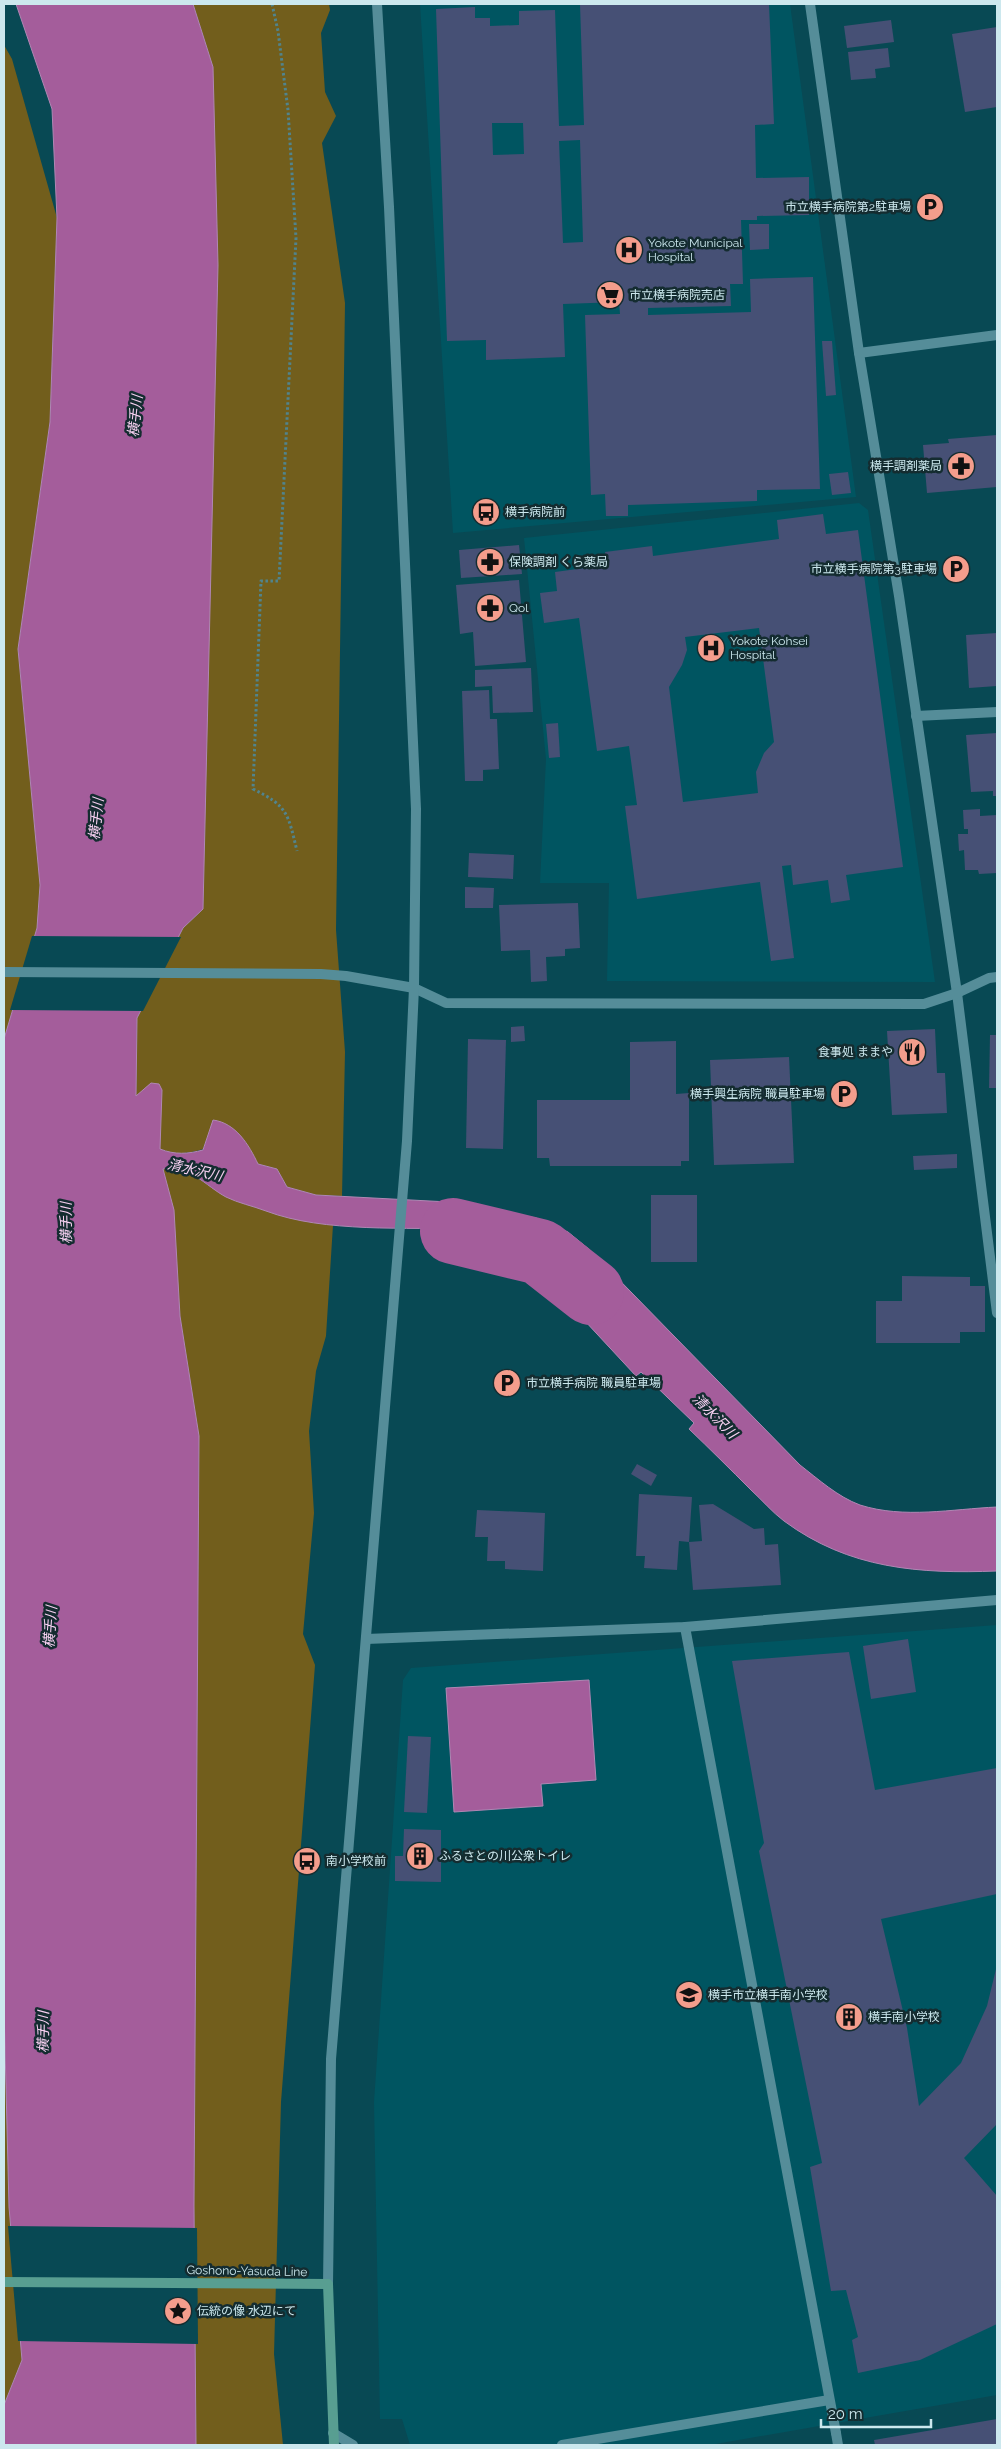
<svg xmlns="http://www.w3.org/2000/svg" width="1001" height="2449" viewBox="0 0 1001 2449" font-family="Raleway,'Noto Sans JP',sans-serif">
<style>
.built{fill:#005561}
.green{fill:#725e1c}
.water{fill:#a45d9b;stroke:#b087b4}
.pier{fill:#084954}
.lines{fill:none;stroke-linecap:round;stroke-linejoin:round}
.river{stroke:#a45d9b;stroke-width:66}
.building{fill:#465075;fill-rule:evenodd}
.path{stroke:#51848d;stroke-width:3;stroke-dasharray:2.5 2.5;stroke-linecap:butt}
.service{stroke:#558d99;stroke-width:10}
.minor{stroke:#558d99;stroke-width:10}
.tertiary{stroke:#558d99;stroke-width:10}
.secondary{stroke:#589e91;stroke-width:10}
.labels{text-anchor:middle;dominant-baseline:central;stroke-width:5;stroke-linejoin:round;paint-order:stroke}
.poi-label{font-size:12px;fill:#cce8ee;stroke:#142c30;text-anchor:start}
.street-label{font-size:12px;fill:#cce8ee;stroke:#142c30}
.water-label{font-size:14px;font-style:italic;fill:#f9d2f3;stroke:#142c30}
</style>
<rect width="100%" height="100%" fill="#084954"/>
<!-- built -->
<g class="built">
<path d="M 420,4 L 790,4 L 856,497 L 453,533 Z"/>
<path d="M 859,503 L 868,510 L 935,982 L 607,981 L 609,883 L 540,883 L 546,759 L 524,538 Z"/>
<path d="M 997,1625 L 997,2395 L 710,2445 L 410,2445 L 402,2419 L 380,2419 L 374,2102 L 403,1680 L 411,1668 Z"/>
</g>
<!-- green -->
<g class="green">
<path d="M 193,4 L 329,4 L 330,10 L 321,33 L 325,92 L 336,116 L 322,143 L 345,303 L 336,930 L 345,1052 L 342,1196 L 316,1195 L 287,1187 L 277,1169 L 258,1164 L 208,1136 L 203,1149 C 188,1154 175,1155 160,1149 L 159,1138 L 136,1097 L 137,1018 L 183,928 L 203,909 L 211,516 L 213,67 Z"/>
<path d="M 4,45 L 12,59 L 57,218 L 50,422 L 18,649 L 40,884 L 37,928 L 4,1039 Z"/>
<path d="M 172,1166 L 191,1174 L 227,1197 L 333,1225 L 326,1336 L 316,1371 L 309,1431 L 314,1513 L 303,1634 L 315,1665 L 281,2102 L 274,2354 L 283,2445 L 196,2445 L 194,2205 L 199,1437 L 180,1316 L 173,1210 L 163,1169 Z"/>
<path d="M 4,2007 L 9,2207 L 22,2360 L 4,2405 Z"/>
</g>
<!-- water -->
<g class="water">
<path d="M 16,4 L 193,4 L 213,67 L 218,265 L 203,909 L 183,928 L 137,1018 L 136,1096 L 151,1083 L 159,1084 L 162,1090 L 160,1149 C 175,1155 188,1154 203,1150 L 213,1120 C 236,1123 249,1145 258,1164 L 277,1169 L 287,1187 L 316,1195 L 449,1202 L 536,1218 L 568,1232 L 590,1250 L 800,1465 C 818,1479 838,1497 860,1505 C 904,1519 952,1509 997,1507 L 997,1571 C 919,1574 849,1569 784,1521 C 772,1512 762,1500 751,1490 C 730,1469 710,1449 689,1429 L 694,1423 L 641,1372 L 636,1376 L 532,1264 L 514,1252 L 518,1234 L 489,1224 L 470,1229 C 407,1227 324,1233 266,1211 C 253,1206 238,1203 226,1197 C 207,1187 186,1162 163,1169 L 174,1210 L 180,1316 L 199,1436 L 194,2205 L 196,2445 L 4,2445 L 4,2405 L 22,2360 L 9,2207 L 4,2007 L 4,1039 L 37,928 L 40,885 L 18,649 L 50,422 L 57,218 L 52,109 Z"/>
<path d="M 589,1680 L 596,1780 L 541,1784 L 543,1806 L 454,1812 L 446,1688 Z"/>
</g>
<!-- pier -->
<g class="pier">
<path d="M 32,936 L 181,937 L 143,1011 L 10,1010 Z"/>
<path d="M 8,2226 L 197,2228 L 198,2344 L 18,2341 Z"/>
</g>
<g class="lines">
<!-- river -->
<path class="river" d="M 453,1231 L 540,1252 L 591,1292"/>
</g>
<!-- building -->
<g class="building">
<path d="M 580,4 L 769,4 L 774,124 L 755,125 L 756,178 L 809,177 L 809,215 L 757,216 L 757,220 L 741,220 L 743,284 L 730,284 L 731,306 L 648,308 L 648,315 L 751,312 L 750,279 L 813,277 L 820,489 L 757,490 L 757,501 L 628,505 L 628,516 L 606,516 L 605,494 L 591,495 L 585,315 L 620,314 L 619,302 L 563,304 L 565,357 L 486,360 L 486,340 L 447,341 L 436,9 L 475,7 L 475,18 L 490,18 L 490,26 L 519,25 L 519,11 L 555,10 L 559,126 L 584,125 ZM 492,123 L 523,123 L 524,154 L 493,155 ZM 580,140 L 583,242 L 563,243 L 559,141 Z"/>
<path d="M 891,20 L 894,42 L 847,48 L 844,26 Z"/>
<path d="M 997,27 L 997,107 L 965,112 L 952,34 Z"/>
<path d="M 888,48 L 890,67 L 875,69 L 876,78 L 851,80 L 848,52 Z"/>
<path d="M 749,224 L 769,224 L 769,249 L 750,250 Z"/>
<path d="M 822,341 L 832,341 L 836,395 L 826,396 Z"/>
<path d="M 997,435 L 997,487 L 927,493 L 923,445 L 949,443 L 948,439 Z"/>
<path d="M 848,472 L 851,493 L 832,495 L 829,474 Z"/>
<path d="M 823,514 L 826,534 L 858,530 L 903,867 L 846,875 L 850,900 L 831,903 L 828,880 L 793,885 L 791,865 L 782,866 L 794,958 L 771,961 L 760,882 L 637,899 L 625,806 L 637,805 L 629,746 L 597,751 L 579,618 L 544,623 L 540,593 L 557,591 L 555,572 L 607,565 L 605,552 L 652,546 L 653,556 L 779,539 L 777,520 ZM 759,628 L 774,742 L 764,753 L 756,772 L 758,793 L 683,802 L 669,687 L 682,665 L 687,650 L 685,637 Z"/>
<path d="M 519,545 L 522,574 L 461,578 L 459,550 Z"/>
<path d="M 519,580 L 526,662 L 475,666 L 473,632 L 460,634 L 456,585 Z"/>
<path d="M 997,633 L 997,686 L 969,688 L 966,635 Z"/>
<path d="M 531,668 L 533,712 L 493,713 L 492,686 L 475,687 L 475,670 Z"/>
<path d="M 489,690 L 490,719 L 497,719 L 499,769 L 483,770 L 483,781 L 465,781 L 462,691 Z"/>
<path d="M 558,723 L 560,757 L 549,758 L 546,724 Z"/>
<path d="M 997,733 L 997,796 L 993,796 L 993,791 L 971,792 L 966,735 Z"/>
<path d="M 980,809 L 980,816 L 997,815 L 997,873 L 979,874 L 978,870 L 965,870 L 964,850 L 959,851 L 958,834 L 968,834 L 968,829 L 964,829 L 963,810 Z"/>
<path d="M 469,853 L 514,855 L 513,879 L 468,877 Z"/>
<path d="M 465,887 L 494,888 L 493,908 L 465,908 Z"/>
<path d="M 578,903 L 580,948 L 565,949 L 565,956 L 546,957 L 547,981 L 531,982 L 530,950 L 501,951 L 499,905 Z"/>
<path d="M 524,1026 L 525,1041 L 511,1042 L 511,1027 Z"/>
<path d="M 935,1029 L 937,1073 L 945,1073 L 947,1113 L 892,1115 L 887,1031 Z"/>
<path d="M 990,1035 L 997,1035 L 997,1088 L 989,1088 Z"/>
<path d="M 468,1039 L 506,1040 L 503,1149 L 466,1148 Z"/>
<path d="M 676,1041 L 676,1094 L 689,1093 L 689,1161 L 681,1161 L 681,1166 L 550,1166 L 549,1158 L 537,1158 L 537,1100 L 630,1100 L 630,1042 Z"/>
<path d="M 789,1057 L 794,1163 L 714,1165 L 710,1060 Z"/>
<path d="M 957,1154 L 957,1168 L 914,1170 L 913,1156 Z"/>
<rect x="651" y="1195" width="46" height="67"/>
<path d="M 902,1276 L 970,1277 L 970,1286 L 985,1286 L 985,1332 L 960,1332 L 960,1343 L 876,1343 L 876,1301 L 902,1301 Z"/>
<path d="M 637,1464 L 657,1475 L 651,1486 L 631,1474 Z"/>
<path d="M 639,1494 L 692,1497 L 689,1542 L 679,1541 L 677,1570 L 644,1568 L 645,1556 L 636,1556 Z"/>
<path d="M 713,1504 L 754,1529 L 764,1528 L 765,1545 L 778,1544 L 781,1585 L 693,1590 L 689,1542 L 702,1541 L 699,1505 Z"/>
<path d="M 477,1510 L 545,1513 L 543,1571 L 505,1569 L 505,1561 L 487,1561 L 488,1537 L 475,1537 Z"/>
<path d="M 908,1639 L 916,1692 L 871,1699 L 863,1646 Z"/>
<path d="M 849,1652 L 875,1790 L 997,1768 L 997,1894 L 881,1919 L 907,2028 L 919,2106 L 961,2063 L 987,2006 L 997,1965 L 997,2124 L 964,2158 L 997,2196 L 997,2324 L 920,2360 L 858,2373 L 852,2340 L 858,2337 L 846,2290 L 831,2291 L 810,2167 L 822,2163 L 759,1851 L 764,1843 L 732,1661 Z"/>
<path d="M 408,1736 L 431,1737 L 427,1813 L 404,1812 Z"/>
<path d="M 404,1829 L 441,1830 L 441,1882 L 395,1881 L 395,1856 L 403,1856 Z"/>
<path d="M 997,2419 L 997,2445 L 875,2445 L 874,2440 Z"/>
</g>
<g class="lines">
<!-- path -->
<path class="path" d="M 272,4 L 278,31 L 288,110 L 296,238 L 279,581 L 261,581 L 253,789 C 288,806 288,814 297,851"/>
<!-- service -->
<g class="service">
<path d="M 685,1627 L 836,2433"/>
<path d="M 562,2445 L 829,2400"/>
</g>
<!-- minor -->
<g class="minor">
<path d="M 810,4 L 859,353 L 899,596 L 957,993 L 997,1313"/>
<path d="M 859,353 L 997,335"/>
<path d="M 916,716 L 997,712"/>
<path d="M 414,988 L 446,1003 L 924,1004 L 957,993 L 989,978 L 997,977"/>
<path d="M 333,2433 L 353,2445"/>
<path d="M 836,2433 L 838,2445"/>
</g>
<!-- tertiary -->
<g class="tertiary">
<path d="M 4,972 L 321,974 L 346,976 L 414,988"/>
<path d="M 366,1639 L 685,1627 L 997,1600"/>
<path d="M 328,2284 L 331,2059 L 407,1141 L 414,988 L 416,809 L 389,207 L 377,4"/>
</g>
<!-- secondary -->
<path class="secondary" d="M 4,2282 L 328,2284 L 334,2445"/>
</g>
<!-- icons -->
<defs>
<g id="parking-disc" transform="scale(1.4375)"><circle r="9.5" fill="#f49d8c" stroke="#142c30"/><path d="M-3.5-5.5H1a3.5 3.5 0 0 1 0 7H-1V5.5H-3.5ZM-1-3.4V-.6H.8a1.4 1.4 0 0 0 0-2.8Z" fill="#111"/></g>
<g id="hospital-disc" transform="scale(1.4375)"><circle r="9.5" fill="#f49d8c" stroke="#142c30"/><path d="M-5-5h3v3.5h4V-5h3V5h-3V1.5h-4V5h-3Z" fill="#111"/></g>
<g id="supermarket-disc" transform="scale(1.4375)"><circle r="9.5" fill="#f49d8c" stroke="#142c30"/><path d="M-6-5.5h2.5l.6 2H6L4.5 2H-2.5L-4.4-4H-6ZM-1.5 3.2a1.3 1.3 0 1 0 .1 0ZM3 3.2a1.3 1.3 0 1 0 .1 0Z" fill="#111"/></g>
<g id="pharmacy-disc" transform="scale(1.4375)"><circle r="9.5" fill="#f49d8c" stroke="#142c30"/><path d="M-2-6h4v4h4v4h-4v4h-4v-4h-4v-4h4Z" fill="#111"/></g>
<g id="bus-disc" transform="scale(1.4375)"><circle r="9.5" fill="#f49d8c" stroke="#142c30"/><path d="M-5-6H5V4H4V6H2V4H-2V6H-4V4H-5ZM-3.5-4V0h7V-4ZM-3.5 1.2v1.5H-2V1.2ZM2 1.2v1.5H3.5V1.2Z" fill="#111"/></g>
<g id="restaurant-disc" transform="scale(1.4375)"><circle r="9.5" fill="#f49d8c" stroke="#142c30"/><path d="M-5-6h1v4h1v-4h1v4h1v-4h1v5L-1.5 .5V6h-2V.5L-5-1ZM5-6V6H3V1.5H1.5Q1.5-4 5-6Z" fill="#111"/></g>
<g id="building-disc" transform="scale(1.4375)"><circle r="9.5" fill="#f49d8c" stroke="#142c30"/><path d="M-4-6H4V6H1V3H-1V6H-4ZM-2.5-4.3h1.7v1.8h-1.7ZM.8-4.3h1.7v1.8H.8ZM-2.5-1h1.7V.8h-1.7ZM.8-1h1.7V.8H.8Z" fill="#111"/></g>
<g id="school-disc" transform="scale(1.4375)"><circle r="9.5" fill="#f49d8c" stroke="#142c30"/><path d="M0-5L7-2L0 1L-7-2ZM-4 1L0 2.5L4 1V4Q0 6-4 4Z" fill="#111"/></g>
<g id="sight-disc" transform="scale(1.4375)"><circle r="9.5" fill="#f49d8c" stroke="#142c30"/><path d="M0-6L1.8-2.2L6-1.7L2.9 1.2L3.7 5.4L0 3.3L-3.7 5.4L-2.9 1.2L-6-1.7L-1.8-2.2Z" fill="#111"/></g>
</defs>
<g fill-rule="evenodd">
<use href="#parking-disc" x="930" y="207"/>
<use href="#hospital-disc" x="629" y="250"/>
<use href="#supermarket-disc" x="610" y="295"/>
<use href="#pharmacy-disc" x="961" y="466"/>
<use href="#bus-disc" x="486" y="512"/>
<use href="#pharmacy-disc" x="490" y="562"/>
<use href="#parking-disc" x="956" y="569"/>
<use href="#pharmacy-disc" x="490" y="608"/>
<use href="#hospital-disc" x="711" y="648"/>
<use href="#restaurant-disc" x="912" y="1052"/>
<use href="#parking-disc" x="844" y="1094"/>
<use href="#parking-disc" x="507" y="1383"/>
<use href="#building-disc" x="420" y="1856"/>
<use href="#bus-disc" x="307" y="1861"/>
<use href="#school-disc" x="689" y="1995"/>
<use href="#building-disc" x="849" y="2017"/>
<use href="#sight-disc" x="178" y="2311"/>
</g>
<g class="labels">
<!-- poi labels -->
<g class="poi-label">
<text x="911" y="207" text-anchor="end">市立横手病院第2駐車場</text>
<text x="648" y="243">Yokote Municipal<tspan x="648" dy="14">Hospital</tspan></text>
<text x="629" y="295">市立横手病院売店</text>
<text x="942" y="466" text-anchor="end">横手調剤薬局</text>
<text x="505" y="512">横手病院前</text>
<text x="509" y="562">保険調剤 くら薬局</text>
<text x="937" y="569" text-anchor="end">市立横手病院第3駐車場</text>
<text x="509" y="608">Qol</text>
<text x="730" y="641">Yokote Kohsei<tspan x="730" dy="14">Hospital</tspan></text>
<text x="893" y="1052" text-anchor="end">食事処 ままや</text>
<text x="825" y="1094" text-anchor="end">横手興生病院 職員駐車場</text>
<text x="526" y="1383">市立横手病院 職員駐車場</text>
<text x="439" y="1856">ふるさとの川公衆トイレ</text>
<text x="326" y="1861">南小学校前</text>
<text x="708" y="1995">横手市立横手南小学校</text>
<text x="868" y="2017">横手南小学校</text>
<text x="197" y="2311">伝統の像 水辺にて</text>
</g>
<!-- street labels -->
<g class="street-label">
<text transform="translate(247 2271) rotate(1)">Goshono-Yasuda Line</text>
</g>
<!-- water labels -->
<g class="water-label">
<text transform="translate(135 416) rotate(-84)">横手川</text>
<text transform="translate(96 819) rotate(-84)">横手川</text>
<text transform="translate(195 1170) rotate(13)">清水沢川</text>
<text transform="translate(66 1223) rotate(-91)">横手川</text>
<text transform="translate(715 1416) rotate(45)">清水沢川</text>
<text transform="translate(50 1627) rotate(-86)">横手川</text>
<text transform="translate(43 2032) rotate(-89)">横手川</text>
</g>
</g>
<!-- border -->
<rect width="1001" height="2449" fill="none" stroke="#cce8ee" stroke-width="10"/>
<!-- scale -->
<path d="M821 2419v8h110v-8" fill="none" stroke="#cce8ee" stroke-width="2.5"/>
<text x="828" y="2419" font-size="15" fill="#cce8ee" stroke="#142c30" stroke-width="4" paint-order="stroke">20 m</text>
</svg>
